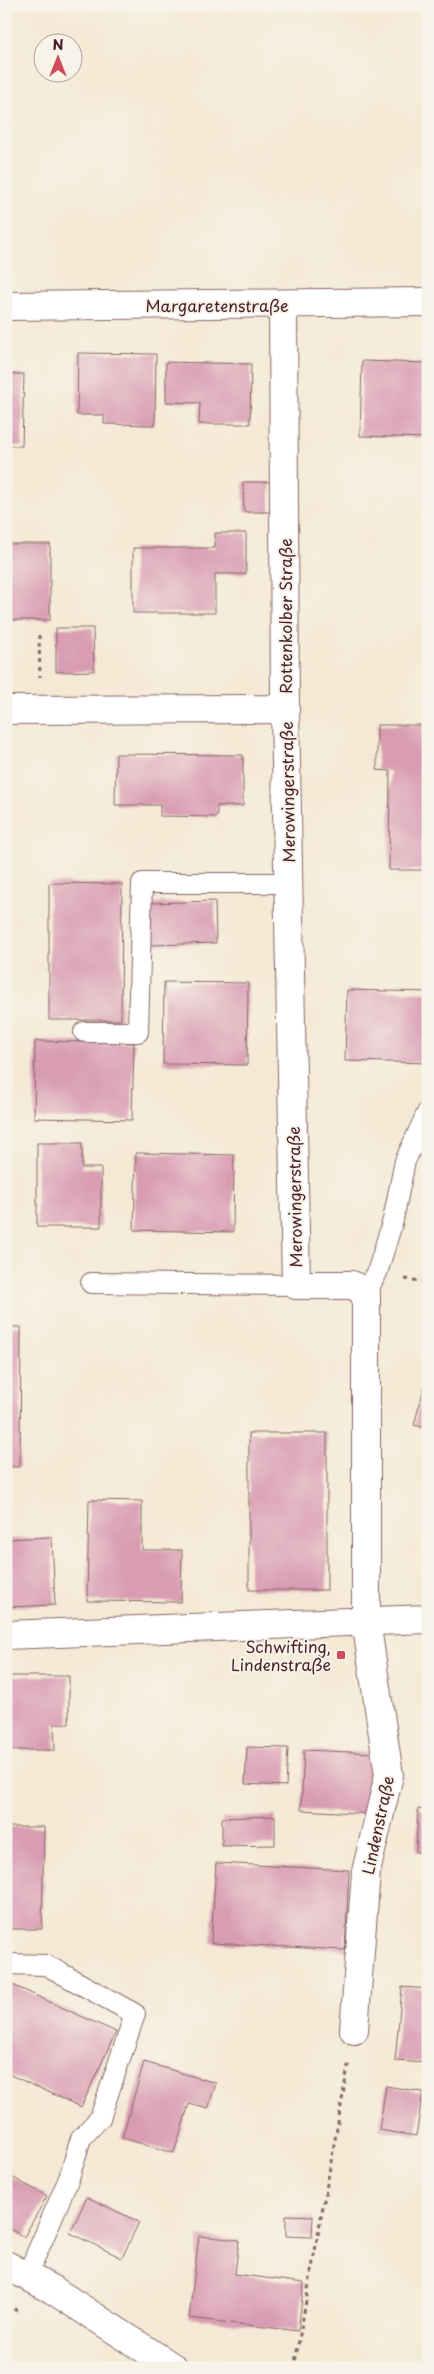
<svg xmlns="http://www.w3.org/2000/svg" width="434" height="2374" viewBox="0 0 434 2374" font-family="'Playpen Sans',sans-serif">
<style>
.building{fill:#d99db3}
.lines{fill:none;stroke-linecap:round;stroke-linejoin:round}
.service-casing{stroke:#866666;stroke-width:22}
.minor-casing{stroke:#866666;stroke-width:30}
.tertiary-casing{stroke:#866666;stroke-width:30}
.path{stroke:#866666;stroke-width:3;stroke-dasharray:4 4;stroke-linecap:butt}
.service{stroke:#fff;stroke-width:20}
.minor{stroke:#fff;stroke-width:28}
.tertiary{stroke:#fff;stroke-width:28}
.poi-dot{fill:#d1495b;stroke:#f7f3e8;stroke-width:2}
.labels{text-anchor:middle;dominant-baseline:central;stroke-width:4;stroke-linejoin:round;paint-order:stroke}
.street-label{font-size:16px;fill:#4a1f2b;stroke:#f7f3e8}
.poi-label{font-size:16px;fill:#4a1f2b;stroke:#f7f3e8;text-anchor:end}
</style>
<rect width="100%" height="100%" fill="#f7f3e8"/>
<filter id="ink" filterUnits="userSpaceOnUse"><feTurbulence type="fractalNoise" baseFrequency=".02" numOctaves="2"/><feDisplacementMap in="SourceGraphic" scale="10" xChannelSelector="R" yChannelSelector="G"/><feConvolveMatrix kernelMatrix="1 2 1 2 8 2 1 2 1" color-interpolation-filters="sRGB"/></filter>
<filter id="wash" filterUnits="userSpaceOnUse"><feTurbulence type="fractalNoise" baseFrequency=".0096" numOctaves="4" result="noise"/><feDisplacementMap in="SourceGraphic" scale="20" xChannelSelector="R" yChannelSelector="G"/><feGaussianBlur stdDeviation="1.12" result="paint"/><feColorMatrix in="noise" values="0 0 0 0 0 0 0 0 0 0 0 0 0 0 0 0 0 1.4 0 .05"/><feComposite in="paint" operator="in"/></filter>
<g filter="url(#wash)">
<rect width="100%" height="100%" fill="#f4e9d4"/>
<g id="blocks">
<!-- building -->
<g class="building">
<path d="M 78,353 L 156,354 L 155,425 L 104,424 L 104,415 L 77,415 Z"/>
<path d="M 362,361 L 428,363 L 428,438 L 360,436 Z"/>
<path d="M 166,362 L 251,364 L 250,424 L 199,424 L 200,403 L 166,402 Z"/>
<path d="M 6,374 L 24,374 L 22,446 L 6,446 Z"/>
<path d="M 243,482 L 270,482 L 270,512 L 244,512 Z"/>
<path d="M 215,533 L 246,533 L 246,574 L 215,574 L 215,613 L 133,613 L 133,548 L 215,548 Z"/>
<rect x="6" y="544" width="44" height="76"/>
<path d="M 56,628 L 93,628 L 94,671 L 56,672 Z"/>
<path d="M 377,725 L 428,725 L 428,870 L 389,870 L 390,771 L 377,770 Z"/>
<path d="M 116,754 L 243,755 L 243,806 L 217,806 L 217,817 L 160,816 L 160,805 L 115,805 Z"/>
<path d="M 49,883 L 122,884 L 121,1020 L 49,1020 Z"/>
<path d="M 215,901 L 216,943 L 150,945 L 149,903 Z"/>
<path d="M 164,982 L 248,983 L 247,1065 L 163,1064 Z"/>
<path d="M 347,990 L 428,992 L 428,1063 L 345,1061 Z"/>
<path d="M 35,1041 L 134,1043 L 132,1120 L 34,1118 Z"/>
<path d="M 37,1143 L 82,1143 L 82,1168 L 101,1168 L 101,1227 L 37,1227 Z"/>
<path d="M 136,1153 L 234,1155 L 233,1232 L 134,1230 Z"/>
<path d="M 6,1327 L 21,1327 L 20,1467 L 6,1467 Z"/>
<path d="M 427,1377 L 428,1377 L 428,1429 L 414,1425 Z"/>
<rect x="249" y="1433" width="78" height="157"/>
<path d="M 89,1500 L 142,1501 L 142,1550 L 182,1550 L 181,1602 L 87,1601 Z"/>
<path d="M 52,1537 L 55,1605 L 6,1607 L 6,1539 Z"/>
<path d="M 6,1676 L 69,1676 L 69,1724 L 54,1724 L 55,1750 L 6,1750 Z"/>
<path d="M 247,1747 L 288,1748 L 286,1786 L 245,1784 Z"/>
<path d="M 304,1750 L 375,1753 L 373,1814 L 301,1810 Z"/>
<path d="M 418,1809 L 428,1810 L 428,1853 L 416,1852 Z"/>
<path d="M 275,1816 L 275,1845 L 222,1846 L 222,1818 Z"/>
<path d="M 6,1827 L 44,1827 L 42,1929 L 6,1929 Z"/>
<path d="M 216,1863 L 349,1870 L 345,1950 L 211,1943 Z"/>
<path d="M 6,1982 L 116,2032 L 81,2107 L 6,2073 Z"/>
<path d="M 402,1987 L 428,1989 L 428,2063 L 395,2061 Z"/>
<path d="M 144,2062 L 216,2083 L 208,2109 L 189,2104 L 174,2153 L 122,2138 Z"/>
<path d="M 386,2086 L 423,2092 L 416,2136 L 379,2130 Z"/>
<path d="M 6,2174 L 47,2196 L 24,2237 L 6,2227 Z"/>
<path d="M 87,2197 L 139,2222 L 122,2258 L 70,2233 Z"/>
<path d="M 286,2215 L 313,2216 L 312,2237 L 286,2236 Z"/>
<path d="M 199,2236 L 239,2240 L 235,2274 L 304,2283 L 298,2331 L 189,2318 Z"/>
<path d="M 6,2364 L 32,2366 L 32,2368 L 6,2368 Z"/>
</g>
</g>
</g>
<g filter="url(#ink)">
<use href="#blocks" fill-opacity="0" stroke="#866666" stroke-width="1"/>
<g class="lines">
<!-- service casing -->
<g class="service-casing">
<g id="service">
<path d="M 84,1032 L 138,1032 L 142,883 L 288,883"/>
<path d="M 91,1283 L 296,1285"/>
<path d="M 366,1292 L 377,1273 L 393,1220 L 405,1161 L 428,1111"/>
<path d="M 6,1964 L 46,1965 L 135,2014 L 100,2118 L 81,2138 L 69,2178 L 27,2276"/>
</g>
</g>
<!-- minor casing -->
<g class="minor-casing">
<g id="minor">
<path d="M 6,306 L 428,302"/>
<path d="M 285,709 L 296,1285 L 352,1285 L 366,1292 L 366,1621 L 389,1775 L 366,1872 L 354,2030"/>
<path d="M 6,710 L 285,709 L 283,305"/>
<path d="M 6,1635 L 428,1619"/>
</g>
</g>
<!-- tertiary casing -->
<g class="tertiary-casing">
<path id="tertiary" d="M 6,2265 L 53,2290 L 174,2368"/>
</g>
<!-- path -->
<g class="path">
<path d="M 39,635 L 40,677"/>
<path d="M 405,1279 L 428,1282"/>
<path d="M 6,2313 L 17,2309"/>
<path d="M 294,2368 L 349,2061"/>
</g>
<!-- service -->
<use href="#service" class="service"/>
<!-- minor -->
<use href="#minor" class="minor"/>
<!-- tertiary -->
<use href="#tertiary" class="tertiary"/>
</g>
</g>
<!-- markers -->
<rect class="poi-dot" x="336" y="1650" width="10" height="10" rx="2.5"/>
<g class="labels">
<!-- street labels -->
<g class="street-label">
<text x="217" y="305">Margaretenstraße</text>
<text transform="translate(285 616) rotate(-90)">Rottenkolber Straße</text>
<text transform="translate(287 792) rotate(-91)">Merowingerstraße</text>
<text transform="translate(294 1197) rotate(-91)">Merowingerstraße</text>
<text transform="translate(377 1825) rotate(-78)">Lindenstraße</text>
</g>
<!-- poi labels -->
<g class="poi-label">
<text x="331" y="1646">Schwifting,<tspan x="331" dy="18">Lindenstraße</tspan></text>
</g>
</g>
<!-- margin -->
<rect width="434" height="2374" fill="none" stroke="#f7f3e8" stroke-width="25"/>
<!-- north arrow -->
<g transform="translate(58 58)"><circle r="24" fill="#f7f3e8" stroke="#b29e9c"/>
<path d="M0-4L9 19L0 12L-9 19Z" fill="#d1495b"/>
<text y="-8" font-size="14" font-weight="bold" text-anchor="middle" fill="#4a1f2b">N</text>
</g>
</svg>
